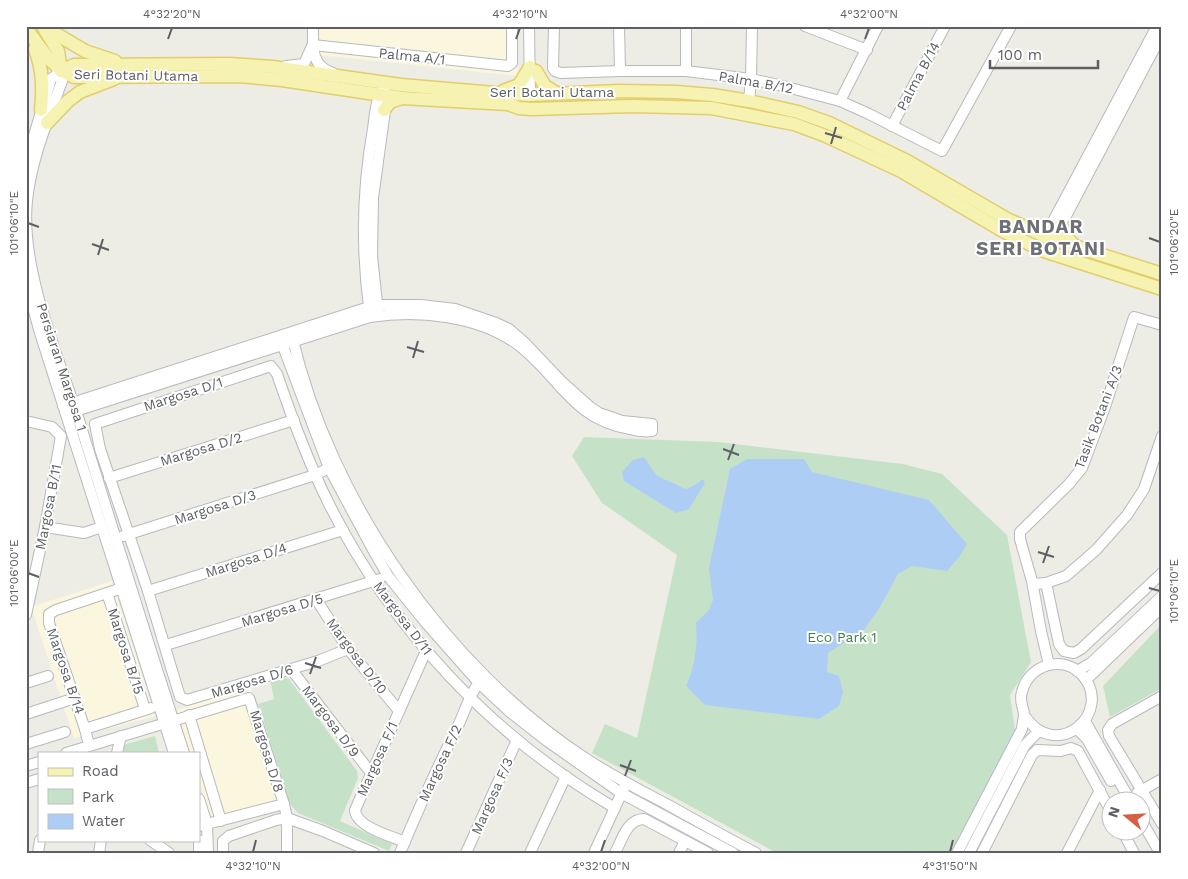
<svg xmlns="http://www.w3.org/2000/svg" width="1188" height="879" viewBox="0 0 1188 879" font-family="'Work Sans',sans-serif">
<style>
.commercial{fill:#faf7de}
.green{fill:#c5e2c8}
.water{fill:#aecdf5}
.lines{fill:none;stroke-linecap:round;stroke-linejoin:round}
.minor-casing{stroke:#b7b9bd;stroke-width:12}
.major-casing{stroke:#e1ce6b;stroke-width:15}
.minor{stroke:#fff;stroke-width:10}
.major{stroke:#f6f3b2;stroke-width:12}
.ticks{fill:none;stroke:#5d5f64;stroke-width:2}
.labels{text-anchor:middle;dominant-baseline:central;stroke-width:4;stroke-linejoin:round;paint-order:stroke}
.street-label{font-size:14px;fill:#5d5f64;stroke:#fff}
.park-label{font-size:14px;fill:#3f804a;stroke:#fff}
.district-label{font-size:19px;font-weight:bold;letter-spacing:1px;fill:#6e7176;stroke:#fff}
.neatline{fill:none;stroke:#5d5f64;stroke-width:2}
.ticks-label{font-size:12px;text-anchor:middle;fill:#5d5f64}
</style>
<rect width="100%" height="100%" fill="#edede5"/>
<!-- commercial -->
<g class="commercial">
<path d="M 319,26 L 518,26 L 518,76 L 320,55 Z"/>
<path d="M 112,581 L 155,716 L 74,738 L 31,607 Z"/>
<path d="M 250,686 L 286,805 L 213,828 L 199,781 L 199,753 L 190,753 L 177,710 Z"/>
</g>
<!-- green -->
<g class="green">
<path d="M 584,437 L 718,442 L 903,464 L 942,474 L 1007,535 L 1031,662 L 1010,695 L 1015,730 L 952,853 L 777,853 L 592,753 L 605,724 L 637,738 L 677,555 L 602,503 L 572,456 Z"/>
<path d="M 1162,624 L 1162,688 L 1110,717 L 1103,686 Z"/>
<path d="M 282,676 L 289,679 L 357,771 L 358,778 L 340,821 L 392,844 L 389,851 L 298,813 L 290,804 L 258,704 L 274,699 L 270,679 Z"/>
<path d="M 155,736 L 159,753 L 122,753 L 123,745 Z"/>
</g>
<!-- water -->
<g class="water">
<path d="M 644,457 L 657,476 L 686,489 L 695,485 L 703,479 L 705,483 L 689,509 L 676,513 L 624,481 L 622,472 L 633,460 Z"/>
<path d="M 747,459 L 804,459 L 812,472 L 929,500 L 967,544 L 959,557 L 947,571 L 912,566 L 898,574 L 880,607 L 864,630 L 828,653 L 827,672 L 839,676 L 843,692 L 839,706 L 819,719 L 705,705 L 686,686 C 695,667 698,644 696,623 L 709,610 L 713,600 L 709,568 L 730,469 Z"/>
</g>
<g class="lines">
<!-- minor casing -->
<g class="minor-casing">
<g id="minor">
<path d="M 313,26 C 313,46 310,66 333,73"/>
<path d="M 529,26 L 530,95"/>
<path d="M 554,26 L 553,68 L 555,71 L 561,73 L 620,71 L 686,71 L 751,79 L 779,85 L 840,101 L 869,114 L 942,151 L 1011,26"/>
<path d="M 619,26 L 620,71"/>
<path d="M 805,26 L 867,50"/>
<path d="M 313,45 L 508,66 L 512,63 L 512,26"/>
<path d="M 286,66 L 304,64 L 312,46"/>
<path d="M 61,71 L 62,81 C 48,120 31,160 27,201 C 20,268 57,353 78,417 C 113,529 147,641 184,753"/>
<path d="M 686,71 L 686,26"/>
<path d="M 749,101 L 751,79 L 752,26"/>
<path d="M 840,101 L 878,26"/>
<path d="M 892,126 L 945,26"/>
<path d="M 26,162 L 51,79 L 61,71"/>
<path d="M 1056,230 L 1067,214 L 1162,34"/>
<path d="M 1050,232 L 1051,225 L 1157,26"/>
<path d="M 26,282 L 40,333 L 174,753"/>
<path d="M 378,312 L 372,256 L 373,198 L 386,103"/>
<path d="M 370,314 C 361,252 362,190 373,129 C 375,116 375,99 384,89"/>
<path d="M 292,336 C 330,501 446,668 588,760 C 614,777 642,791 670,806 C 699,822 727,838 756,853"/>
<path d="M 281,341 L 329,468 L 372,548 L 388,576 L 426,623 L 479,683 L 510,712 L 547,741 L 621,793 L 733,853"/>
<path d="M 63,406 L 369,307 L 381,305 L 421,305 L 455,309 L 496,323 L 509,329 L 524,342 L 561,381 L 590,407 L 599,413 L 622,421 L 652,424 L 652,431 C 645,432 637,431 630,429 C 572,420 559,375 517,344 C 477,315 417,310 370,317 L 66,414"/>
<path d="M 26,421 L 52,427 L 61,436 L 45,527 L 26,615"/>
<path d="M 109,478 L 294,420"/>
<path d="M 45,527 L 84,533 L 102,527"/>
<path d="M 123,536 L 315,475 L 329,468"/>
<path d="M 1046,583 L 1059,644 L 1064,651 L 1074,653 L 1081,649 L 1162,573"/>
<path d="M 1033,584 L 1046,583 L 1066,576 L 1096,550 L 1127,515 L 1144,489 L 1162,436"/>
<path d="M 148,591 L 343,530"/>
<path d="M 107,593 L 145,709"/>
<path d="M 316,599 L 348,649 L 399,711"/>
<path d="M 166,645 L 380,579"/>
<path d="M 348,649 L 318,661 L 187,700 L 180,697 L 148,591 L 100,449 L 95,424 L 271,366 L 277,374 C 292,418 308,462 329,504 C 392,630 493,737 615,808"/>
<path d="M 1049,665 L 1041,631 L 1032,581 L 1020,539 L 1020,532 L 1069,484 L 1082,468 L 1105,407 L 1134,317 L 1162,325"/>
<path d="M 291,669 L 371,773"/>
<path d="M 1077,671 L 1091,663 L 1162,596"/>
<path d="M 1086,680 L 1162,607"/>
<path d="M 26,683 L 48,676"/>
<path d="M 1162,696 L 1112,724 L 1108,730 L 1109,736 L 1162,824"/>
<path d="M 26,714 L 75,698"/>
<path d="M 189,715 L 221,821"/>
<path d="M 1085,721 L 1131,802"/>
<path d="M 85,729 L 151,708"/>
<path d="M 1077,729 L 1087,739 L 1111,781"/>
<path d="M 26,744 L 65,732"/>
<path d="M 89,745 L 85,729 L 49,623 L 49,614 L 56,610 L 128,586"/>
<path d="M 66,753 L 249,698 L 284,804 L 287,818 L 287,853"/>
<path d="M 117,753 L 121,736"/>
<path d="M 26,766 L 39,762"/>
<path d="M 26,783 L 39,779"/>
<path d="M 1137,793 L 1162,779"/>
<path d="M 199,799 L 207,824 L 208,853"/>
<path d="M 1140,818 L 1160,853"/>
<path d="M 199,826 L 284,804"/>
<path d="M 1123,832 L 1134,853"/>
<path d="M 150,840 L 169,853"/>
<path d="M 199,840 L 199,853"/>
<path d="M 405,842 C 391,836 356,827 355,810 L 426,651"/>
<path d="M 38,853 L 40,840"/>
<path d="M 99,853 L 101,840"/>
<path d="M 223,853 L 223,841 L 229,836 L 276,820 L 287,818 L 323,831 L 374,853"/>
<path d="M 400,853 C 418,810 437,768 458,726 C 465,711 471,690 483,678"/>
<path d="M 466,853 L 517,740"/>
<path d="M 530,853 L 566,776"/>
<path d="M 594,853 L 624,788"/>
<path d="M 615,853 C 622,840 627,819 644,819 L 708,853"/>
<path d="M 679,853 L 685,841"/>
<path d="M 957,853 L 1022,729 C 1022,725 1024,719 1024,714 C 1023,706 1019,700 1022,692 C 1028,665 1063,654 1082,675 C 1115,711 1057,765 1024,715"/>
<path d="M 969,853 L 1025,745 L 1039,731"/>
<path d="M 982,853 L 1032,755 L 1037,750 L 1061,751 L 1071,748 L 1078,751 L 1110,810"/>
<path d="M 1067,853 L 1100,790"/>
</g>
</g>
<!-- major casing -->
<g class="major-casing">
<g id="major">
<path d="M 43,26 L 85,51 L 115,61"/>
<path d="M 26,29 C 43,49 49,66 74,77 L 239,76 L 282,80 L 402,98 L 508,104 L 519,108 L 532,109 L 633,106 L 711,108 L 794,124 L 826,136 L 901,171 L 1003,231 L 1044,251 L 1162,289"/>
<path d="M 45,30 L 58,51 L 61,71"/>
<path d="M 35,49 C 43,70 43,88 41,110"/>
<path d="M 61,71 L 74,65 L 229,64 L 273,67 L 401,85 L 495,93 L 530,95 L 618,91 L 676,92 L 712,95 L 749,101 L 798,112 L 829,123 L 907,161 L 1007,219 L 1049,238 L 1162,274"/>
<path d="M 536,71 L 545,86 L 558,94"/>
<path d="M 503,91 L 519,85 L 530,67"/>
<path d="M 384,110 L 390,102 L 402,98"/>
<path d="M 47,123 L 68,101 L 80,92 L 114,79"/>
<path d="M 1061,225 L 1067,238 L 1075,246"/>
<path d="M 1028,227 L 1051,225"/>
</g>
</g>
<!-- minor -->
<use href="#minor" class="minor"/>
<!-- major -->
<use href="#major" class="major"/>
</g>
<!-- ticks -->
<path class="ticks" d="M 168,39 L 172,28M 516,39 L 520,28M 865,39 L 869,28M 825,133 L 842,138M 831,144 L 836,127M 28,223 L 39,227M 1149,238 L 1160,242M 92,244 L 109,250M 98,255 L 103,239M 407,347 L 424,352M 413,358 L 418,341M 723,449 L 739,455M 728,460 L 734,444M 1038,552 L 1054,557M 1043,563 L 1049,546M 28,573 L 39,577M 1149,588 L 1160,591M 305,663 L 321,668M 310,674 L 316,657M 620,765 L 636,771M 625,776 L 631,760M 253,852 L 256,840M 601,852 L 605,840M 950,852 L 953,840"/>
<g class="labels">
<!-- street labels -->
<g class="street-label">
<text transform="translate(412 56) rotate(6)">Palma A/1</text>
<text transform="translate(136 75) rotate(1)">Seri Botani Utama</text>
<text transform="translate(918 76) rotate(-62)">Palma B/14</text>
<text transform="translate(756 82) rotate(10)">Palma B/12</text>
<text x="552" y="92">Seri Botani Utama</text>
<text transform="translate(62 367) rotate(72)">Persiaran Margosa 1</text>
<text transform="translate(183 394) rotate(-18)">Margosa D/1</text>
<text transform="translate(1098 417) rotate(-69)">Tasik Botani A/3</text>
<text transform="translate(201 449) rotate(-17)">Margosa D/2</text>
<text transform="translate(48 507) rotate(-79)">Margosa B/11</text>
<text transform="translate(215 507) rotate(-18)">Margosa D/3</text>
<text transform="translate(246 560) rotate(-18)">Margosa D/4</text>
<text transform="translate(282 610) rotate(-17)">Margosa D/5</text>
<text transform="translate(403 618) rotate(53)">Margosa D/11</text>
<text transform="translate(126 651) rotate(72)">Margosa B/15</text>
<text transform="translate(357 656) rotate(53)">Margosa D/10</text>
<text transform="translate(66 671) rotate(71)">Margosa B/14</text>
<text transform="translate(252 681) rotate(-17)">Margosa D/6</text>
<text transform="translate(331 721) rotate(53)">Margosa D/9</text>
<text transform="translate(267 751) rotate(73)">Margosa D/8</text>
<text transform="translate(377 759) rotate(-66)">Margosa F/1</text>
<text transform="translate(440 763) rotate(-65)">Margosa F/2</text>
<text transform="translate(492 796) rotate(-66)">Margosa F/3</text>
</g>
<!-- park labels -->
<g class="park-label">
<text x="842" y="637">Eco Park 1</text>
</g>
<!-- district labels -->
<g class="district-label">
<text x="1041" y="226">BANDAR<tspan x="1041" dy="22">SERI BOTANI</tspan></text>
</g>
</g>
<!-- border -->
<rect width="1188" height="879" fill="none" stroke="#ffffff" stroke-width="55"/>
<!-- legend -->
<rect x="38" y="752" width="162" height="90" fill="#ffffff" stroke="#bebfc1"/>
<rect x="48" y="768" width="25" height="8" fill="#f6f3b2" stroke="#bebfc1"/>
<text x="82" y="776" font-size="15" fill="#5d5f64">Road</text>
<rect x="48" y="789" width="25" height="15" fill="#c5e2c8" stroke="#bebfc1"/>
<text x="82" y="802" font-size="15" fill="#5d5f64">Park</text>
<rect x="48" y="814" width="25" height="15" fill="#aecdf5" stroke="#bebfc1"/>
<text x="82" y="826" font-size="15" fill="#5d5f64">Water</text>
<!-- north arrow -->
<g transform="translate(1126 816) rotate(288)"><circle r="24" fill="#ffffff" stroke="#bebfc1"/>
<path d="M0-4L9 19L0 12L-9 19Z" fill="#d56043"/>
<text y="-8" font-size="14" font-weight="bold" text-anchor="middle" fill="#5d5f64">N</text>
</g>
<!-- scale -->
<path d="M990 60v8h108v-8" fill="none" stroke="#5d5f64" stroke-width="2.5"/>
<text x="998" y="60" font-size="15" fill="#5d5f64" stroke="#ffffff" stroke-width="4" paint-order="stroke">100 m</text>
<rect x="28" y="28" width="1132" height="824" class="neatline"/>
<g class="ticks-label">
<text x="172" y="18">4°32'20"N</text>
<text x="520" y="18">4°32'10"N</text>
<text x="869" y="18">4°32'00"N</text>
<text transform="translate(14 223) rotate(-90)" y="4">101°06'10"E</text>
<text transform="translate(1174 242) rotate(-90)" y="4">101°06'20"E</text>
<text transform="translate(14 573) rotate(-90)" y="4">101°06'00"E</text>
<text transform="translate(1174 591) rotate(-90)" y="4">101°06'10"E</text>
<text x="253" y="870">4°32'10"N</text>
<text x="601" y="870">4°32'00"N</text>
<text x="950" y="870">4°31'50"N</text>
</g>
</svg>
